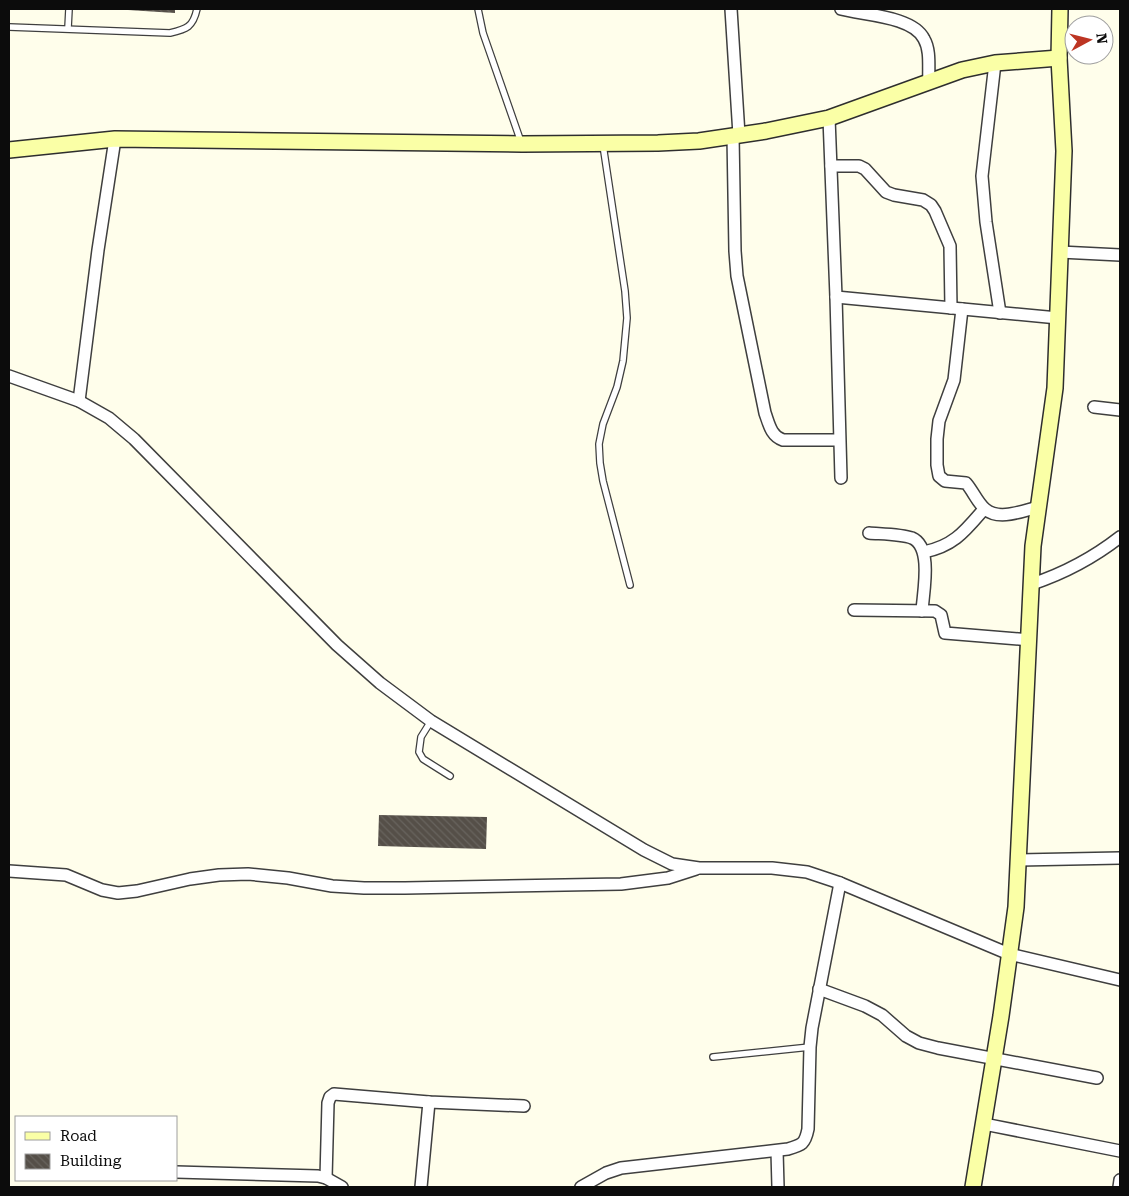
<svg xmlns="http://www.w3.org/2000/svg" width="1129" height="1196" viewBox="0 0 1129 1196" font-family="'Roboto Serif',serif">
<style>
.building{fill:url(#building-back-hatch)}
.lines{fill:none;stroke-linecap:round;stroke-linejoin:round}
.lane-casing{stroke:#3f3f3f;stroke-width:8}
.street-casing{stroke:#3f3f3f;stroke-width:14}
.secondary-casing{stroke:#2e2e2e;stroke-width:18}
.lane{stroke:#fff;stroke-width:5.5}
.street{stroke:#fff;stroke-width:11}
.secondary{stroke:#faffa6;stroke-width:15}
</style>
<defs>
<pattern id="building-back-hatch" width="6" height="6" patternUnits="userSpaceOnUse" patternTransform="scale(1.25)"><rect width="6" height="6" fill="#554f48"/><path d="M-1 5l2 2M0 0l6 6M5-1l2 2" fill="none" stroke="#68645e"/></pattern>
</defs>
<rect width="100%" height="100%" fill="#fffeeb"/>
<!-- building -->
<g class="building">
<path d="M 128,9 L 175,9 L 175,13 L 128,10 Z"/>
<path d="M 379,815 L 487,817 L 486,849 L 378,846 Z"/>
</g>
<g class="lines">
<!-- lane casing -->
<g class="lane-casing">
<g id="lane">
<path d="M 478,9 L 483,33 L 521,142"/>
<path d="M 9,27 L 170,33 C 187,29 193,27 197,9"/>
<path d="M 68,28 L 69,9"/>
<path d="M 603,145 L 625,291 L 627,318 L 623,361 L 617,387 L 603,424 L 599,444 L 600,463 L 603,481 L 630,585"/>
<path d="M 431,721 L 421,737 L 419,752 L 423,759 L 450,776"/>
<path d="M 713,1057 L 810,1047"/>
</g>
</g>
<!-- street casing -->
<g class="street-casing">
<g id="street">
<path d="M 731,9 L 739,135"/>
<path d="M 841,9 C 863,15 913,16 924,39 C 931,51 928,68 929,82"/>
<path d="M 995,63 L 982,176 L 986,222 L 1000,313"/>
<path d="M 829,118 L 836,297 L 841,478"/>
<path d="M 733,136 L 735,251 L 737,276 L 765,413 C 769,424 771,436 783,440 L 839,440"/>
<path d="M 831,166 L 859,166 L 865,169 L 886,192 L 894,195 L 923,200 L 931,205 L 935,211 L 950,246 L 951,308"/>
<path d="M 1060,252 L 1120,255"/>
<path d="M 836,297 L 1058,318"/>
<path d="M 962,309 L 954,380 L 939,421 L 937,439 L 937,465 L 939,476 L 945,481 L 966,483 C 973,491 977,502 985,509 C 999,521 1022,511 1038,507"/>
<path d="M 9,376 L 79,401 L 109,418 L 134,439 L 337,645 L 380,683 L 431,721 L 644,850 L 672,864 L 699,868 L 772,868 L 807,872 L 840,883 L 1009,954 L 1120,980"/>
<path d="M 79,401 L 98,250 L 115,139"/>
<path d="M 1094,407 L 1120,410"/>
<path d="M 869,533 C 881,534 901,534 912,538 C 933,547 923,593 922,611"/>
<path d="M 924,552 C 954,546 965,531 984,509"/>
<path d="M 1032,584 C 1065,573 1093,558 1120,537"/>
<path d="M 854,610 L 935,611 L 941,615 L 945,633 L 1030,640"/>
<path d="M 1019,860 L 1120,858"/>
<path d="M 9,871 L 66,875 L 102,890 L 118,893 L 137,891 L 190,879 L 219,875 L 248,874 L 288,878 L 332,886 L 364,888 L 405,888 L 621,884 L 668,878 L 696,869"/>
<path d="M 819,989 L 865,1006 L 882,1015 L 906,1036 L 919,1043 L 938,1048 L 1097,1078"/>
<path d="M 984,1124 L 1120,1151"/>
<path d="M 777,1151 L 778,1187"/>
<path d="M 176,1172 L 318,1176 L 326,1178 L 342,1187"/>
<path d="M 326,1178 L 328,1103 L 330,1097 L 334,1094 L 429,1102 L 524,1106"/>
<path d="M 421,1187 L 429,1102"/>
<path d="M 581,1187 L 606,1173 L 621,1168 L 788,1149 C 802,1145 805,1144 808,1129 L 810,1047 L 812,1028 L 840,883"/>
<path d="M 1119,1187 L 1120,1180"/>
</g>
</g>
<!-- secondary casing -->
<g class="secondary-casing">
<g id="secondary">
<path d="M 9,150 L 115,139 L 522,144 L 658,143 L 699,141 L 766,131 L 829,118 L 962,70 L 995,63 L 1059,58"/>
<path d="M 973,1187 L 1001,1016 L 1016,907 L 1033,546 L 1055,388 L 1064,151 L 1059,58 L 1060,9"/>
</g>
</g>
<!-- lane -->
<use href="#lane" class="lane"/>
<!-- street -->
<use href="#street" class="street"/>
<!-- secondary -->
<use href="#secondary" class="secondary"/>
</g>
<!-- border -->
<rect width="1129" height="1196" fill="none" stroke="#0c0c0c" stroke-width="20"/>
<!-- legend -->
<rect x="15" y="1116" width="162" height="65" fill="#ffffff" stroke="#9e9e9e"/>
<rect x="25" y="1132" width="25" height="8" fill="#faffa6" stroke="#9e9e9e"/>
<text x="60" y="1141" font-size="15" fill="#0c0c0c">Road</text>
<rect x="25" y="1154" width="25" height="15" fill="url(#building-back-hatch)" stroke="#9e9e9e"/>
<text x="60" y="1166" font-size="15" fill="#0c0c0c">Building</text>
<!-- north arrow -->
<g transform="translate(1089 40) rotate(83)"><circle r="24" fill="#ffffff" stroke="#9e9e9e"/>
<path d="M0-4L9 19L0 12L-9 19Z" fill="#bd3523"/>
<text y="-8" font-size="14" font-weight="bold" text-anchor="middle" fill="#0c0c0c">N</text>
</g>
</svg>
